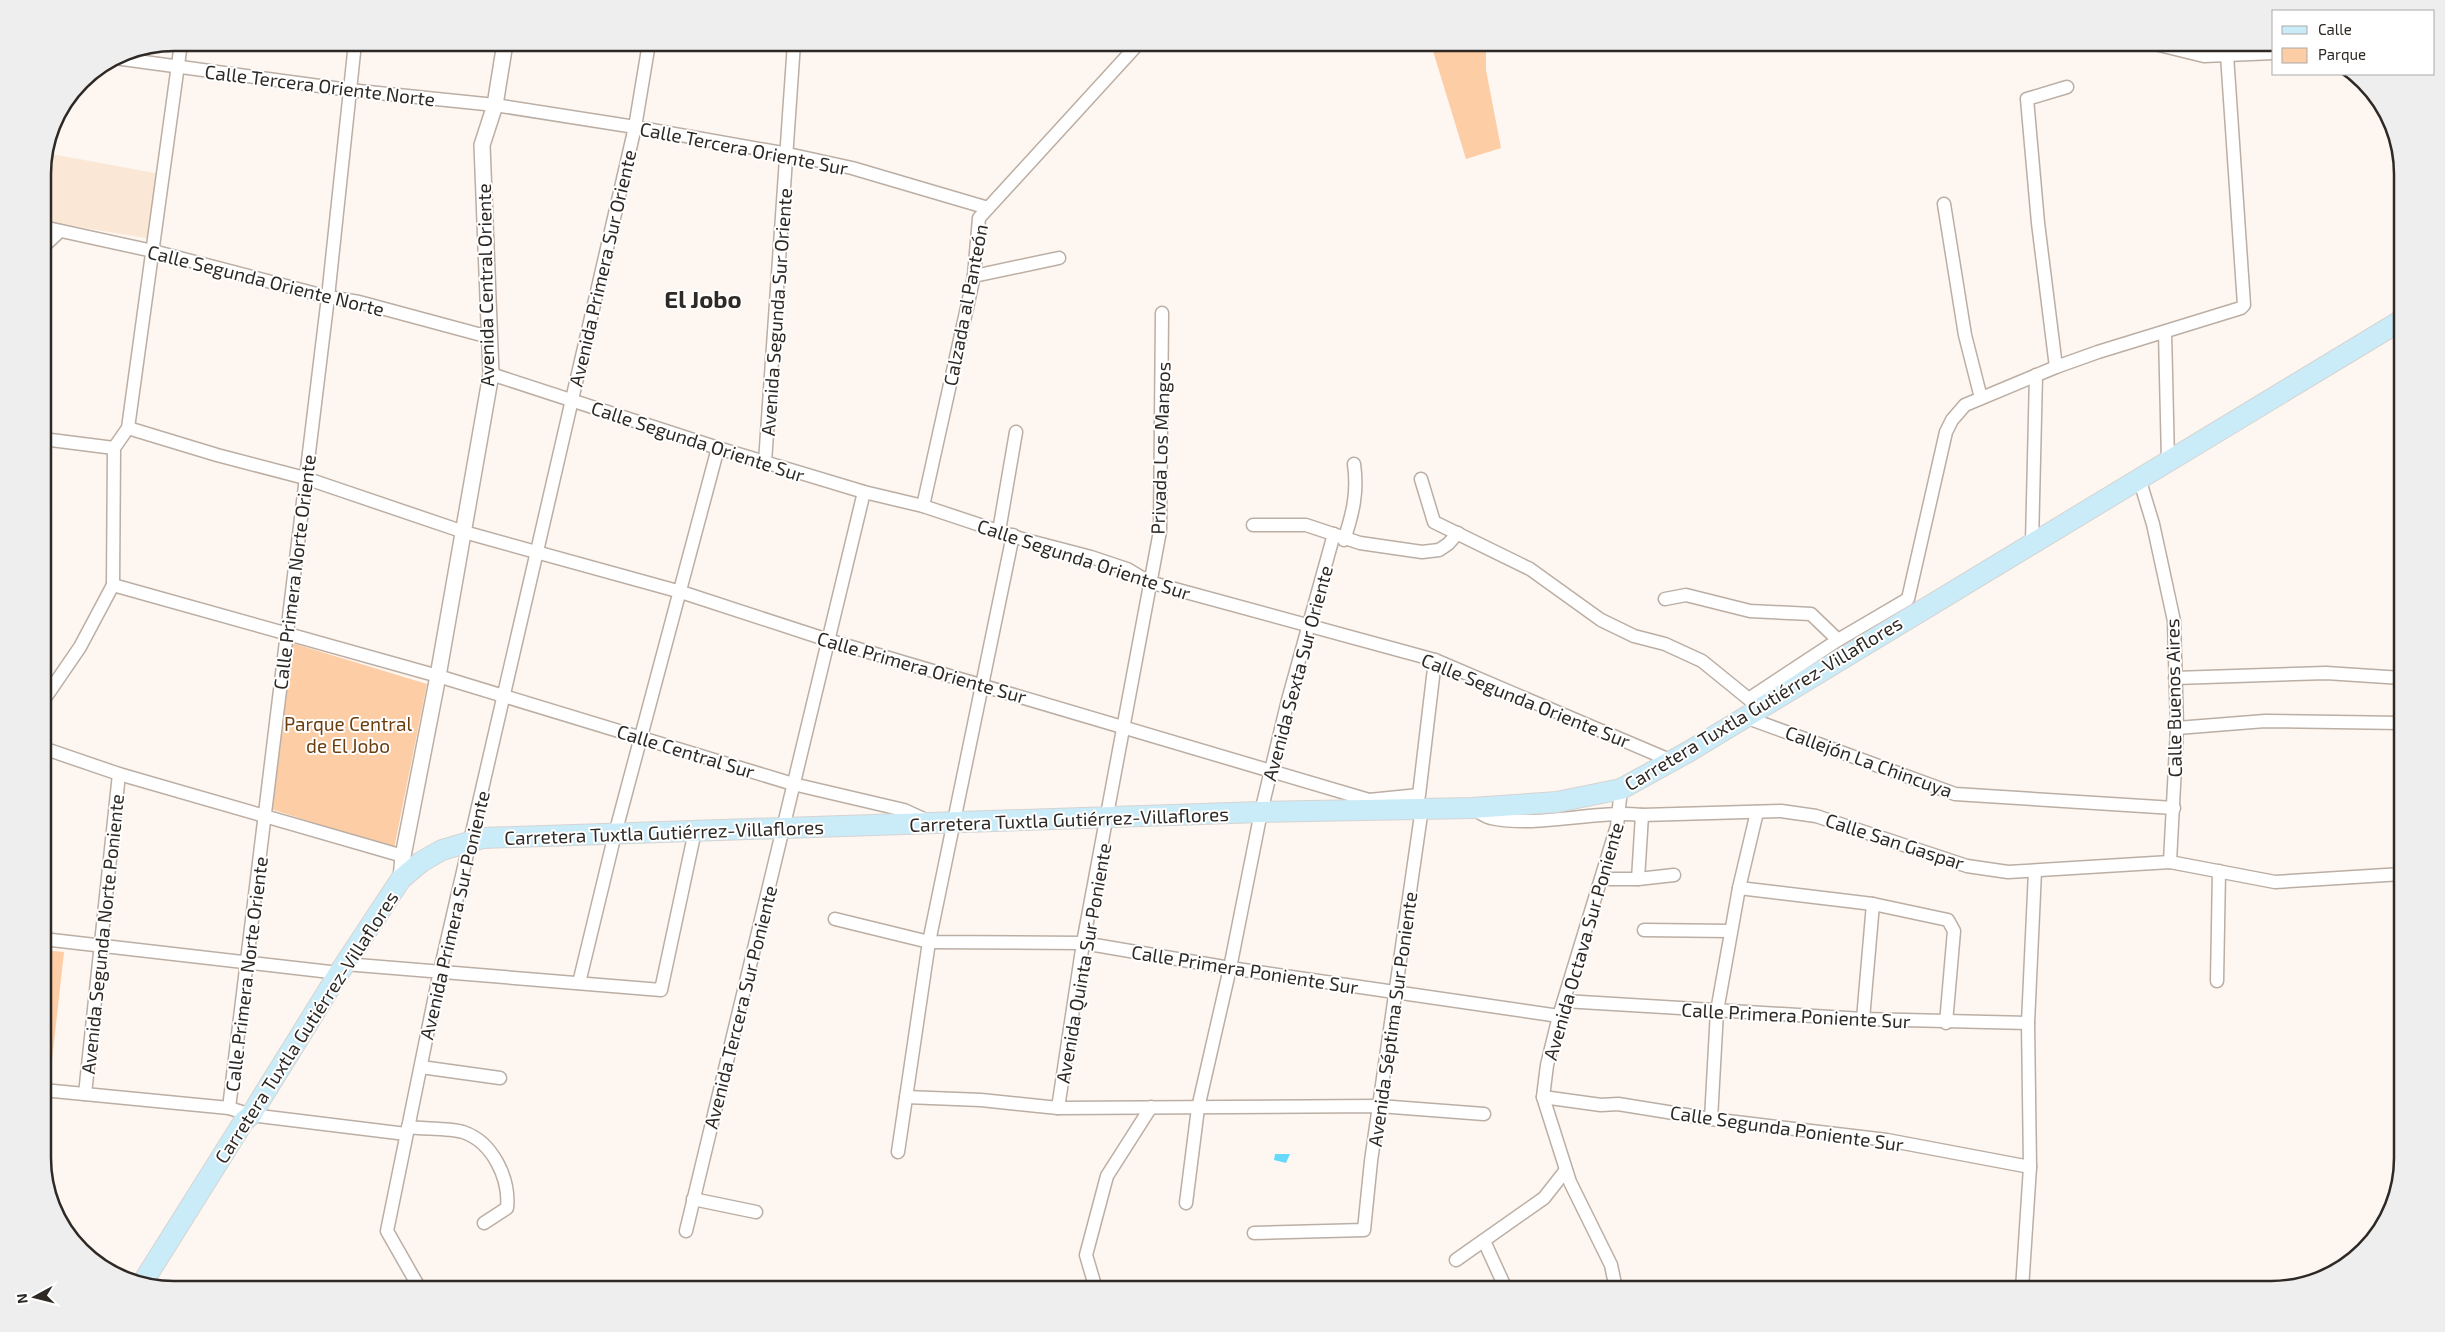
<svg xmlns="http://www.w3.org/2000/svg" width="2445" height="1332" viewBox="0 0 2445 1332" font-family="'Exo 2',sans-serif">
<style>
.built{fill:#fbe7d6}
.green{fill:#fdcda5}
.water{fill:#67d9fc}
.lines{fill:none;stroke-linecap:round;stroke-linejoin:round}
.minor-casing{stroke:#bbaea4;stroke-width:15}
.tertiary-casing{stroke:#bbaea4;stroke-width:18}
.primary-casing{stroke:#d5d4d3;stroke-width:22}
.minor{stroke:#fff;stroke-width:12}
.tertiary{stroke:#fff;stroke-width:15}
.primary{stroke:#caecf8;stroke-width:20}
.labels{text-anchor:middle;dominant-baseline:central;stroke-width:4;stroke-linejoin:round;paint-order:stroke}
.street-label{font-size:19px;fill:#2e2925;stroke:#fff}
.park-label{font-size:19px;fill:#6c3e0e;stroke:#fff}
.district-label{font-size:24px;font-weight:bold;fill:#2e2925;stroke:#fff}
.rim{fill:none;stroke:#2e2925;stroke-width:2.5}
</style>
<rect width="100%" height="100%" fill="#fef6f0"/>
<!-- built -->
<path class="built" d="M 46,153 L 160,174 L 151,239 L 43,221 L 43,166 Z"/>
<!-- green -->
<g class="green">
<path d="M 1443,43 L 1486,43 L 1486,70 L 1501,148 L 1466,159 L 1433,51 Z"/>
<path d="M 292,643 L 427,684 L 394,849 L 271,809 Z"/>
<path d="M 43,950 L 64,952 L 50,1078 L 43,1077 Z"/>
</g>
<!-- water -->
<path class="water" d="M 1275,1154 L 1290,1154 L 1286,1163 L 1274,1160 Z"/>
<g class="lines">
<!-- minor casing -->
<g class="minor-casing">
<g id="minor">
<path d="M 2151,43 L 2204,56 L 2274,53"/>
<path d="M 115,58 L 349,90 L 495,105 L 635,127 L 788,154 L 852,168 L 988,208"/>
<path d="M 1944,204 L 1965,335 L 1981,398"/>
<path d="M 43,227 L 153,251 L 328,297 L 359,302 L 489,337"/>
<path d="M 43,247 L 60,231"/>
<path d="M 974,276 L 1059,258"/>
<path d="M 2165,332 L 2168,461"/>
<path d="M 2056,367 L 2038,223 L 2027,99 L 2067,87"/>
<path d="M 491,374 L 718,448 L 864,492 L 923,506 L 1022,539 L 1091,557 L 1127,569 L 1149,582 L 1435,660 L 1672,761"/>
<path d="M 128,428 L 217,455 L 305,478 L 464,532 L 681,592 L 828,640 L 1369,800 L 1373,810"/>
<path d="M 43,439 L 114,448"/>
<path d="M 765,462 L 794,43"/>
<path d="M 2139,478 L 2153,524 L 2174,621 L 2177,728 L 2170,862"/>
<path d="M 1421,479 L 1434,522 L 1530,569 L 1601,620 L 1634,636 L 1665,644 L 1702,661 L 1755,704"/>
<path d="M 923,506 L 974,276 L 979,218 L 1139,43"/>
<path d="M 1253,525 L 1306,525 L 1360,543 L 1422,552 L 1439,550 L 1448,544 L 1458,533"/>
<path d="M 999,531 L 1016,432"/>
<path d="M 1344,540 C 1353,513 1358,492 1354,464"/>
<path d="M 2032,543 L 2036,375"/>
<path d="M 113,585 L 438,676 L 793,784 L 904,810 L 926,820"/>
<path d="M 1665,599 L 1686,595 L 1750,611 L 1811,614 L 1838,640"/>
<path d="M 2175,678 L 2326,673 L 2402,678"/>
<path d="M 1750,698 L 1838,640 L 1908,599 L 1946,432 L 1952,420 L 1965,405 L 2056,367 L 2098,352 L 2241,308 L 2244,305 L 2227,55"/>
<path d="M 43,701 L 80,647 L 113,585 L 114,448 L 128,428 L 181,43"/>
<path d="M 1745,717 L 1955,794 L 2174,808"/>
<path d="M 2177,728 L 2265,721 L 2402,723"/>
<path d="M 43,748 L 119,774 L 403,856"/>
<path d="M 1369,800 L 1419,795 L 1435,660"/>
<path d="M 1474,809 C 1479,812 1485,817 1491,818 C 1540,828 1592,810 1642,815 L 1781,811 L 1816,816 L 1967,866 L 2008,872 L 2170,862 L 2275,882 L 2402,874"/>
<path d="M 1601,879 L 1638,879 L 1674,875"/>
<path d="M 1638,879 L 1642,815"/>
<path d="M 1739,888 L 1873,904 L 1948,920 L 1954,931 L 1946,1023"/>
<path d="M 835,919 L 929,942 L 1083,943 L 1230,968 L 1559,1016"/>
<path d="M 1644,930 L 1731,931"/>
<path d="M 43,939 L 339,973"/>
<path d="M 345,964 L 661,990 L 695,831"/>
<path d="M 2217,981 L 2219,871"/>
<path d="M 579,983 L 615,834 L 718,448"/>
<path d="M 1564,1001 L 1863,1019 L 2028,1023"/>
<path d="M 1863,1019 L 1873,904"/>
<path d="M 421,1067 L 500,1078"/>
<path d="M 43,1090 L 229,1108 L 251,1115 L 406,1134"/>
<path d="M 85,1094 L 119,774"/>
<path d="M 906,1097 L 981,1100 L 1058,1108 L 1379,1106 L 1484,1114"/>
<path d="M 1543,1097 L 1601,1105 L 1618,1104 L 1711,1119 L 1887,1140 L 2030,1167"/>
<path d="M 229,1108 L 328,297 L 355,43"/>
<path d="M 1058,1108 L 1083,943 L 1160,531 L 1162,313"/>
<path d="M 1711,1119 L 1717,1011 L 1739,888 L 1757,812"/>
<path d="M 408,1127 C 422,1129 451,1128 463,1132 C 493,1142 510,1179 507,1208 L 484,1223"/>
<path d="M 898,1152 L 929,942 L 1013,535"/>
<path d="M 693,1199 L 756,1212"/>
<path d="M 1186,1203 L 1198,1108 L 1230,968 L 1261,812 L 1288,700 L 1334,534"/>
<path d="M 686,1231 L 864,492"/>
<path d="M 1254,1233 L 1364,1230 L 1371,1161 L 1422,808"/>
<path d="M 1484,1241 L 1506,1289"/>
<path d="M 1456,1260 L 1544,1198 L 1566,1170"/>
<path d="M 420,1289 L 387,1231 L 440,971 L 635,127 L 649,43"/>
<path d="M 1096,1289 L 1086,1255 L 1107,1176 L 1151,1107"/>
<path d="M 1616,1289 L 1611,1265 L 1570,1182 L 1543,1097 L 1547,1065 L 1559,1016 L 1617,826 L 1621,789"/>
<path d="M 2022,1289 L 2030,1167 L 2028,1023 L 2035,871"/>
</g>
</g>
<!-- tertiary casing -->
<g class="tertiary-casing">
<path id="tertiary" d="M 401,879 L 403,856 L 438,676 L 491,374 L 482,145 L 495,105 L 505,43"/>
</g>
<!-- primary casing -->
<g class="primary-casing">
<path id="primary" d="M 143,1282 L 244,1121 L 251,1115 L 339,973 L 401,879 L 421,862 L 442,850 L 483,838 L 1261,812 L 1472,808 L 1557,802 L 1621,789 L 1688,752 L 2402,320"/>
</g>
<!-- minor -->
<use href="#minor" class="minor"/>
<!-- tertiary -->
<use href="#tertiary" class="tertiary"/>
<!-- primary -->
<use href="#primary" class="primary"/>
</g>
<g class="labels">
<!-- street labels -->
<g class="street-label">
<text transform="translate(320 85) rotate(7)">Calle Tercera Oriente Norte</text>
<text transform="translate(744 148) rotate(11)">Calle Tercera Oriente Sur</text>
<text transform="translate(602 268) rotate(-77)">Avenida Primera Sur Oriente</text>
<text transform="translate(266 280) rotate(14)">Calle Segunda Oriente Norte</text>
<text transform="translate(485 285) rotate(-91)">Avenida Central Oriente</text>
<text transform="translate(965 305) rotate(-79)">Calzada al Panteón</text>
<text transform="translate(776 312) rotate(-86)">Avenida Segunda Sur Oriente</text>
<text transform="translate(698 441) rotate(18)">Calle Segunda Oriente Sur</text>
<text transform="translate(1160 448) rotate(-88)">Privada Los Mangos</text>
<text transform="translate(1084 559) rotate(18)">Calle Segunda Oriente Sur</text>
<text transform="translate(294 572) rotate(-83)">Calle Primera Norte Oriente</text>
<text transform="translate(922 667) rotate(16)">Calle Primera Oriente Sur</text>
<text transform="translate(1297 673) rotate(-75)">Avenida Sexta Sur Oriente</text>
<text transform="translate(2173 698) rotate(-91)">Calle Buenos Aires</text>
<text transform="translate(1526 700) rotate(22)">Calle Segunda Oriente Sur</text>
<text transform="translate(1763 703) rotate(-31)">Carretera Tuxtla Gutiérrez-Villaflores</text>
<text transform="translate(686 751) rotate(17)">Calle Central Sur</text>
<text transform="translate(1869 761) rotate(20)">Callejón La Chincuya</text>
<text transform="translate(1069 819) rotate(-2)">Carretera Tuxtla Gutiérrez-Villaflores</text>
<text transform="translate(664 832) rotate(-2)">Carretera Tuxtla Gutiérrez-Villaflores</text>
<text transform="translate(1895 841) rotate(18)">Calle San Gaspar</text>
<text transform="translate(454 915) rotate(-77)">Avenida Primera Sur Poniente</text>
<text transform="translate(102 934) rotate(-84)">Avenida Segunda Norte Poniente</text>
<text transform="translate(1583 941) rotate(-74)">Avenida Octava Sur Poniente</text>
<text transform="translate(1083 963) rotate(-80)">Avenida Quinta Sur Poniente</text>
<text transform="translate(1245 969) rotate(9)">Calle Primera Poniente Sur</text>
<text transform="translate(246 974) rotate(-83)">Calle Primera Norte Oriente</text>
<text transform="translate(740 1007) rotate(-76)">Avenida Tercera Sur Poniente</text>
<text transform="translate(1796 1015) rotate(3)">Calle Primera Poniente Sur</text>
<text transform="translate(1392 1019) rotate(-82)">Avenida Séptima Sur Poniente</text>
<text transform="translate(306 1027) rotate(-57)">Carretera Tuxtla Gutiérrez-Villaflores</text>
<text transform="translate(1787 1128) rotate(8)">Calle Segunda Poniente Sur</text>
</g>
<!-- park labels -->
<g class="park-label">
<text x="348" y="723">Parque Central<tspan x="348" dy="22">de El Jobo</tspan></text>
</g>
<!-- district labels -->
<g class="district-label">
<text x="703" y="298">El Jobo</text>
</g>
</g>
<!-- crop -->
<path d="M0 0H2445V1332H0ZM174 51H2271A123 123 0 0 1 2394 174V1158A123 123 0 0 1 2271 1281H174A123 123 0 0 1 51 1158V174A123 123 0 0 1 174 51Z" fill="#eee" fill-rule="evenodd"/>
<path class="rim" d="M174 51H2271A123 123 0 0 1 2394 174V1158A123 123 0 0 1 2271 1281H174A123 123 0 0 1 51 1158V174A123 123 0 0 1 174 51Z"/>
<!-- legend -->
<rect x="2272" y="10" width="162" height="65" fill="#ffffff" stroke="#aba9a8"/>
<rect x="2282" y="26" width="25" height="8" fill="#caecf8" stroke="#aba9a8"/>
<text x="2318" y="35" font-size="15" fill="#2e2925">Calle</text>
<rect x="2282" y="48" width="25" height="15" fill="#fdcda5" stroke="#aba9a8"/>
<text x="2318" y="60" font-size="15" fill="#2e2925">Parque</text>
<!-- north arrow -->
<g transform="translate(35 1297) rotate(263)" stroke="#ffffff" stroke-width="4" paint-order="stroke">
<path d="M0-4L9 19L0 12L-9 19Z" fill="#2e2925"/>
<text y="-8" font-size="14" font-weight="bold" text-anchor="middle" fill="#2e2925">N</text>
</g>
</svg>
